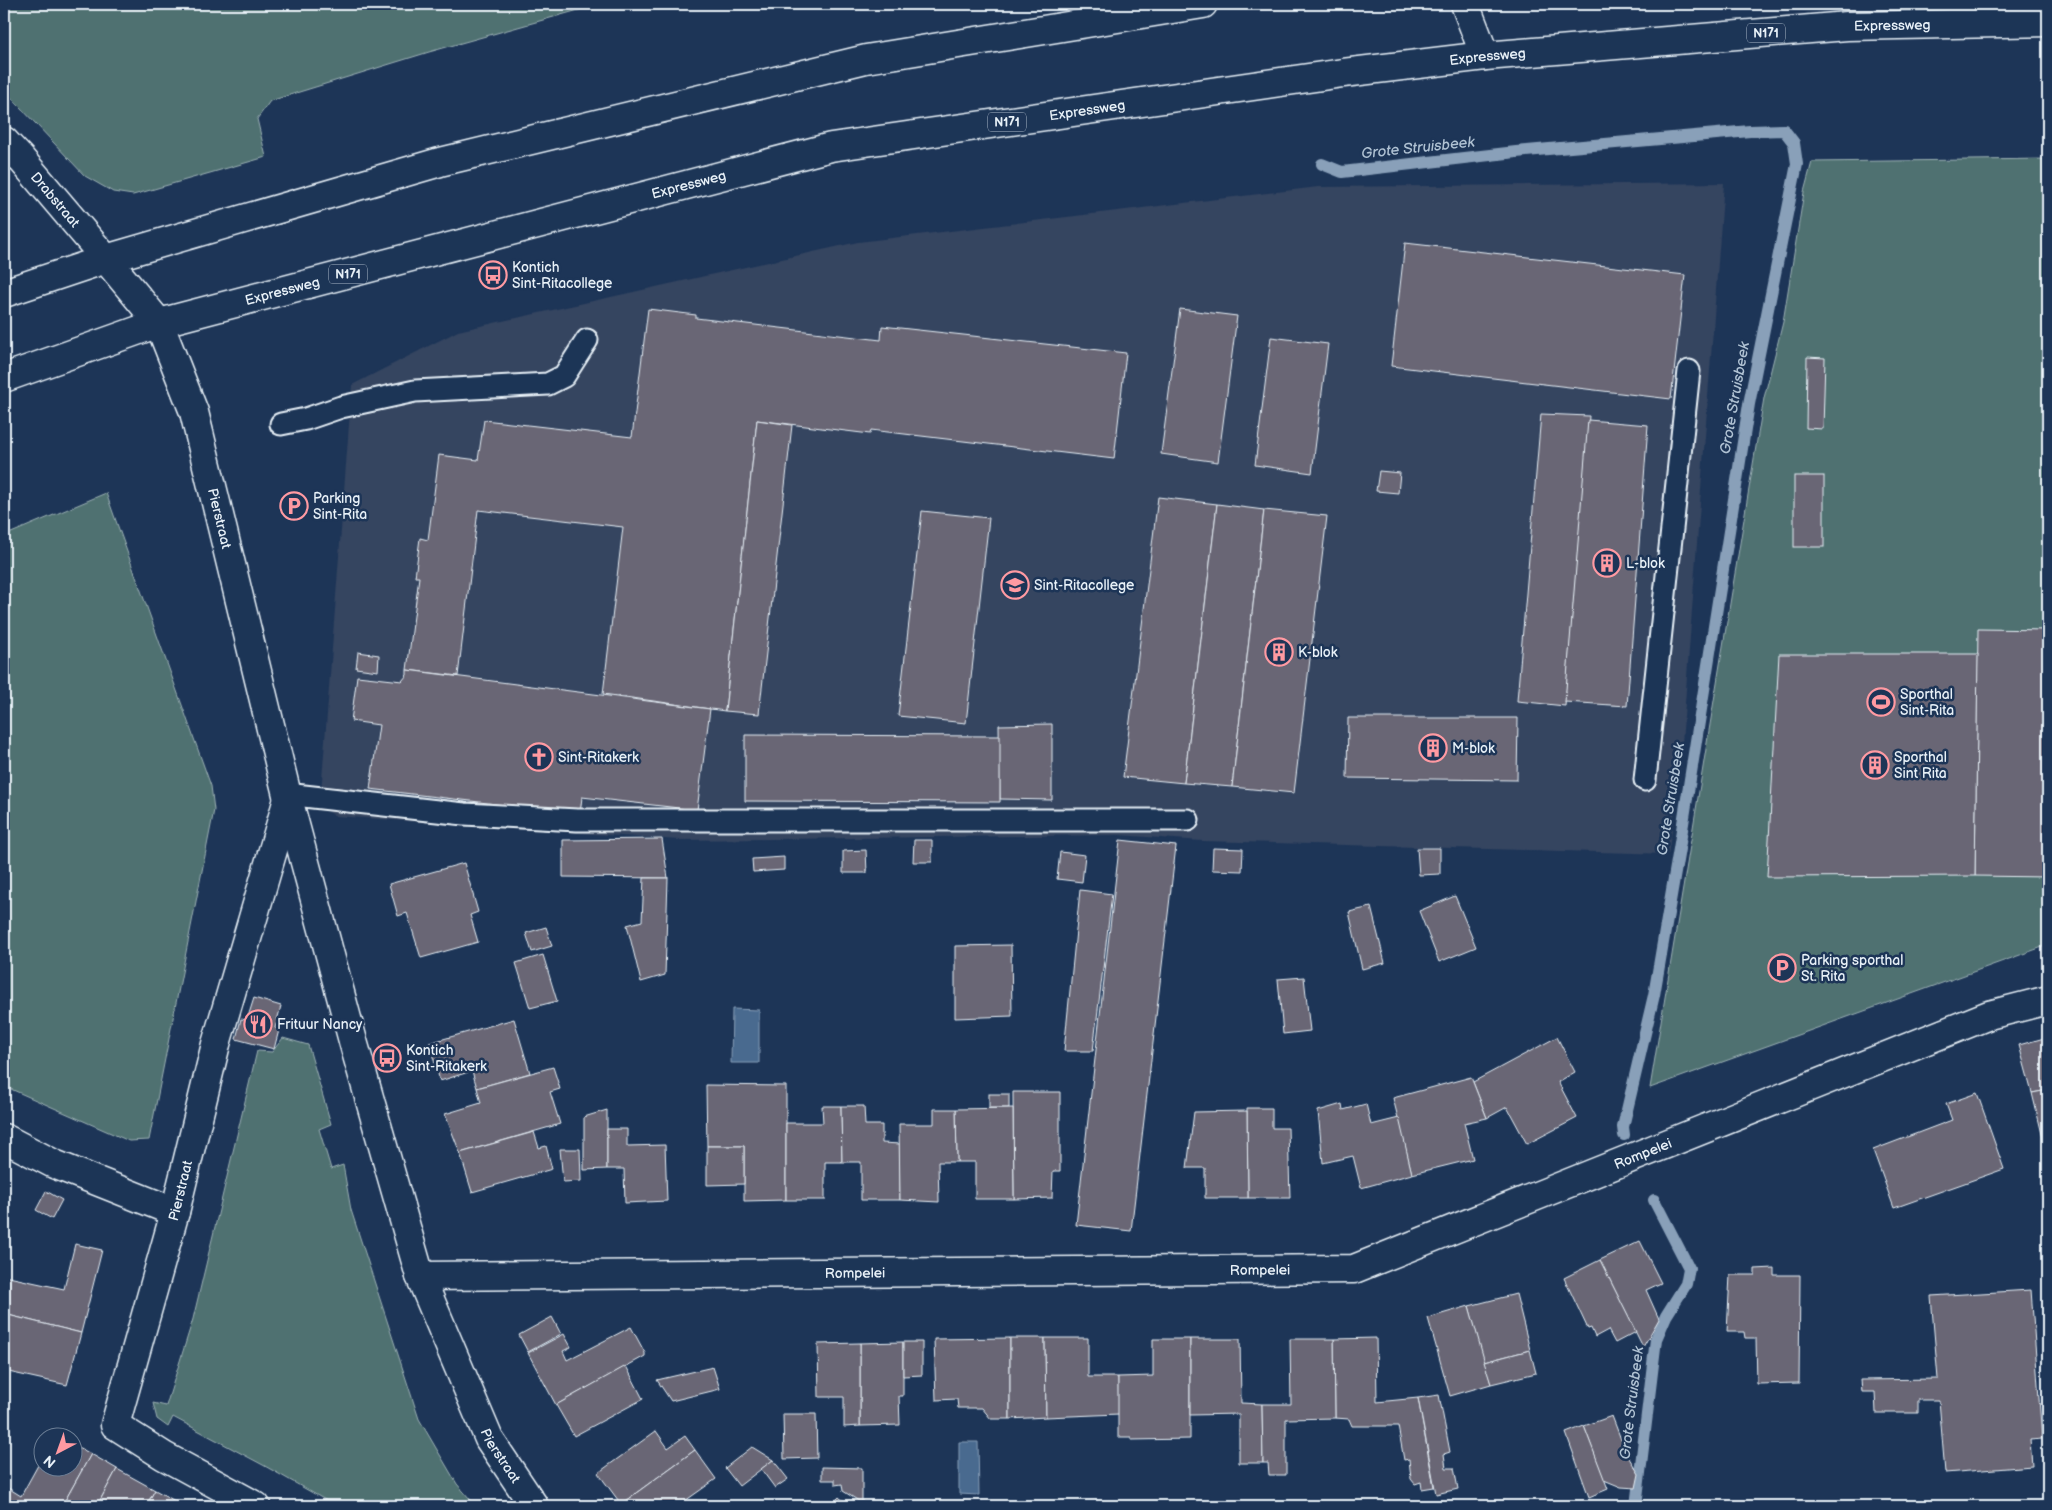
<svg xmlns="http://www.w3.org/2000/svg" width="2052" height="1510" viewBox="0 0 2052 1510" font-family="'Balsamiq Sans',sans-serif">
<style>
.built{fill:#344460}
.green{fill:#507171;stroke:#9cb1b4}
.water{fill:#496a8f;stroke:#89a0b9}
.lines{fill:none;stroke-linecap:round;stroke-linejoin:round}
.stream{stroke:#89a0b9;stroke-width:12}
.building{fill:#696674;stroke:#e8f1f8}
.service-casing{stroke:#e8f1f8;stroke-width:25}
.minor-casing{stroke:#e8f1f8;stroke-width:31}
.tertiary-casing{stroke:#e8f1f8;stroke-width:31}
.trunk-casing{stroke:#e8f1f8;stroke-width:31}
.service{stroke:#1d3557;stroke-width:21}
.minor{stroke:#1d3557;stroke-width:28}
.tertiary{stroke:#1d3557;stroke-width:28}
.trunk{stroke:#1d3557;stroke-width:28}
.labels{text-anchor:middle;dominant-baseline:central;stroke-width:5;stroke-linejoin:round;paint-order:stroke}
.shield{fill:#1d3557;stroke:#abb9c8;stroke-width:1}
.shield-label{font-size:12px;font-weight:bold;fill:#e8f1f8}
.street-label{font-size:14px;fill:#e8f1f8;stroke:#1d3557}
.poi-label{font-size:14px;fill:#e8f1f8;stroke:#1d3557;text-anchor:start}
.water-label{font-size:15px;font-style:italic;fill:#b0c2d3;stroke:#1d3557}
</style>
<rect width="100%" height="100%" fill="#1d3557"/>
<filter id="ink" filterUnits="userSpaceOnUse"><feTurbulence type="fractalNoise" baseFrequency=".02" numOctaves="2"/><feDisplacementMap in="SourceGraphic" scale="10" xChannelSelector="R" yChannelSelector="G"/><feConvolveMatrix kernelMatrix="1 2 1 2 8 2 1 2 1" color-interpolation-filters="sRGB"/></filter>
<g filter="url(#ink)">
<!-- built -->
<path class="built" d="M 1724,183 L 1679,784 L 1668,854 L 1202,841 L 1119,835 L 679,840 L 335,816 L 320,806 L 352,385 L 458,331 L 858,242 L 1318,187 Z"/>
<!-- green -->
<g class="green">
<path d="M 4,4 L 600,4 L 429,52 L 270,101 L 257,119 L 266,157 L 133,195 L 113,192 L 85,176 L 4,90 Z"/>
<path d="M 2048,159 L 2048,945 L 1650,1088 L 1764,398 L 1783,322 L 1804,192 L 1812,162 Z"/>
<path d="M 106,493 L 211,786 L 214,810 L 149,1140 L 129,1141 L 4,1086 L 4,536 Z"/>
<path d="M 283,1038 L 308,1045 L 331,1124 L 319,1129 L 331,1169 L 343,1165 L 351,1210 L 419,1419 L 457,1484 L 476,1506 L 336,1506 L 263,1465 L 173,1417 L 168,1427 L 157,1419 L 153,1403 L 166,1406 L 193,1319 L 257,1051 L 272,1052 Z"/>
</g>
<!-- water -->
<g class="water">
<path d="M 732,1009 L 759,1010 L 759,1063 L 731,1063 Z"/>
<path d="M 959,1442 L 978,1442 L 979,1495 L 959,1494 Z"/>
</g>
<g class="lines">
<!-- stream -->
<g class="stream">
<path d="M 1322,164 L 1342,172 L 1516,152 L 1750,131 L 1784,130 L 1794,143 L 1797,164 L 1749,404 L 1679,849 L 1654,995 L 1623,1127 L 1624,1135"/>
<path d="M 1636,1506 L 1656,1339 L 1666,1316 L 1686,1284 L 1689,1268 L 1654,1200"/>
</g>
</g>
<!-- building -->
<g class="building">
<path d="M 1405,243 L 1685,275 L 1671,399 L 1391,366 Z"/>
<path d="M 648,309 L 696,315 L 696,318 L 881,340 L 882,326 L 1126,353 L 1114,459 L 871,430 L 870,434 L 757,420 L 725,711 L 603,694 L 623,527 L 478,510 L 458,676 L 407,670 L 419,577 L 415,577 L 420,538 L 428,540 L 439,455 L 478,460 L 484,420 L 632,437 Z"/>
<path d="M 1180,309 L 1237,316 L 1218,462 L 1161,454 Z"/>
<path d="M 1271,337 L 1328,344 L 1312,473 L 1255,465 Z"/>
<path d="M 1807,357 L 1825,358 L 1823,429 L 1806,428 Z"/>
<path d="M 1541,414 L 1589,416 L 1565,706 L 1517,701 Z"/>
<path d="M 757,420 L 792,425 L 759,714 L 725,711 Z"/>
<path d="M 1588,420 L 1648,425 L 1627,706 L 1565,702 Z"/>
<path d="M 1379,471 L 1400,473 L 1398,493 L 1376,491 Z"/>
<rect x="1794" y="476" width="30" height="71"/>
<path d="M 1158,497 L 1217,504 L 1184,783 L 1123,777 Z"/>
<path d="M 1217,504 L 1264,510 L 1232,787 L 1184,783 Z"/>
<path d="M 1264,510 L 1327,516 L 1294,793 L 1232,787 Z"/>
<path d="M 922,511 L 989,518 L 966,723 L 898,716 Z"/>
<path d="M 1978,629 L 2048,630 L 2048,877 L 1975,876 Z"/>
<path d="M 358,652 L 379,655 L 378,671 L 356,668 Z"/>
<path d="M 1779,654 L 1978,654 L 1975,876 L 1767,877 Z"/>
<path d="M 407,670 L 710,709 L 697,810 L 582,797 L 580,814 L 370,789 L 379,725 L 351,721 L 357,676 L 402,681 L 407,675 Z"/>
<path d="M 1348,718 L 1518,718 L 1517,780 L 1347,778 Z"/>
<path d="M 1052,724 L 1052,800 L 1000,799 L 999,725 Z"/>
<path d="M 745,735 L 1000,736 L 1000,802 L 745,801 Z"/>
<path d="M 662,839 L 668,878 L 563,877 L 563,840 Z"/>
<path d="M 914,840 L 932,840 L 932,862 L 913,862 Z"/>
<path d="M 1120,840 L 1176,846 L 1131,1231 L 1076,1225 Z"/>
<path d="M 1213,848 L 1243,849 L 1242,871 L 1212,870 Z"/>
<path d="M 1417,848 L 1440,848 L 1440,874 L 1419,875 Z"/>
<path d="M 866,850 L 867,873 L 843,873 L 843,851 Z"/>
<path d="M 1060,852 L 1085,855 L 1082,882 L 1057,879 Z"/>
<path d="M 784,857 L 784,870 L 753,872 L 752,859 Z"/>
<path d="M 464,863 L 478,912 L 470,915 L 478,942 L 421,958 L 407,913 L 398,916 L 389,884 Z"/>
<path d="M 644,878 L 668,878 L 665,975 L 641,982 L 627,925 L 642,921 Z"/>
<path d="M 1080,890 L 1112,894 L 1093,1051 L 1064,1051 Z"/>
<path d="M 1455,896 L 1476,947 L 1439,962 L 1419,911 Z"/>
<path d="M 1371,907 L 1385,963 L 1362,969 L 1349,912 Z"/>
<path d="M 546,927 L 552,946 L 532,952 L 526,933 Z"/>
<path d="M 1011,945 L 1012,1016 L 955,1018 L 955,946 Z"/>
<path d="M 543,955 L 557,1001 L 530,1008 L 516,963 Z"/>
<path d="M 1304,977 L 1310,1031 L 1283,1034 L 1278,979 Z"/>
<path d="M 254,998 L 281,1006 L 275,1028 L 279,1030 L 274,1049 L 236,1039 L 241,1019 L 247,1020 Z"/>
<path d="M 514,1019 L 530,1073 L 477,1088 L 472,1071 L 440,1081 L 429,1043 Z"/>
<path d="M 1557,1037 L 1575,1072 L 1558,1082 L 1577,1118 L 1527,1144 L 1507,1107 L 1487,1118 L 1473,1082 Z"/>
<path d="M 2048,1037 L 2048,1090 L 2032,1093 L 2019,1045 Z"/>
<path d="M 553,1067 L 560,1089 L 550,1092 L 560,1124 L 460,1153 L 445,1114 L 481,1103 L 477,1088 Z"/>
<path d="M 1471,1077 L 1487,1118 L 1464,1123 L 1473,1159 L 1412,1174 L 1393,1098 Z"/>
<path d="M 706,1085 L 786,1086 L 786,1200 L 744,1201 L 744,1146 L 707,1146 Z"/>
<path d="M 2048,1090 L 2048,1132 L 2042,1134 L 2032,1093 Z"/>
<path d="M 1013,1092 L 1060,1092 L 1060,1171 L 1053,1171 L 1052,1198 L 1014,1199 Z"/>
<path d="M 1977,1093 L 2004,1169 L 1894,1208 L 1873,1150 L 1952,1120 L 1946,1104 Z"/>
<rect x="989" y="1094" width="20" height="14"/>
<path d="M 1342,1104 L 1343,1110 L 1366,1104 L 1371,1125 L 1399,1118 L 1412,1174 L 1361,1188 L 1353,1156 L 1323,1163 L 1318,1111 Z"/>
<path d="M 822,1106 L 841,1106 L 842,1162 L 825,1162 L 825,1200 L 786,1200 L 786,1123 L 823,1123 Z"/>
<path d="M 841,1106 L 864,1106 L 865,1125 L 882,1125 L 882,1143 L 900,1144 L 900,1200 L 861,1200 L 861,1162 L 842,1162 Z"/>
<path d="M 1013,1108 L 1014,1199 L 975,1199 L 975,1162 L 957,1162 L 956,1109 Z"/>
<path d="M 1247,1108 L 1272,1108 L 1272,1128 L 1288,1128 L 1290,1198 L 1248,1198 Z"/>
<path d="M 934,1109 L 956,1109 L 957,1162 L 938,1162 L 939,1202 L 900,1200 L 899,1124 L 934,1124 Z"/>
<path d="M 607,1110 L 607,1169 L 584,1170 L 584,1117 Z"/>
<path d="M 1247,1111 L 1248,1198 L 1205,1198 L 1205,1168 L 1187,1168 L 1194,1112 Z"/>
<path d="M 607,1129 L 627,1129 L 627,1146 L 665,1145 L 667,1201 L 625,1203 L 624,1169 L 607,1169 Z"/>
<path d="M 534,1132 L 539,1148 L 546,1146 L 552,1169 L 472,1192 L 460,1153 Z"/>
<path d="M 2048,1132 L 2048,1157 L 2042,1134 Z"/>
<path d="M 707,1146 L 744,1146 L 744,1184 L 707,1185 Z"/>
<path d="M 560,1149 L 580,1149 L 581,1181 L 563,1182 Z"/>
<path d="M 46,1191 L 62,1200 L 52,1219 L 36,1210 Z"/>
<path d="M 1640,1241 L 1661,1283 L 1646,1290 L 1659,1319 L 1643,1347 L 1600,1260 Z"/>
<path d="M 75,1244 L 102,1250 L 81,1333 L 4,1314 L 4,1276 L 64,1289 Z"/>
<path d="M 1600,1260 L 1636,1332 L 1615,1343 L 1608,1330 L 1595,1337 L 1591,1328 L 1588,1329 L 1564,1278 Z"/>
<path d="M 1774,1268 L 1774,1275 L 1800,1275 L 1799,1383 L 1757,1384 L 1756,1338 L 1745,1338 L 1744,1332 L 1727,1332 L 1730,1275 L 1755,1275 L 1755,1269 Z"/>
<path d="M 2031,1290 L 2042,1439 L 2030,1440 L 2032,1466 L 1945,1473 L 1939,1400 L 1918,1400 L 1918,1413 L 1876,1413 L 1875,1392 L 1862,1392 L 1861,1380 L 1938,1379 L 1931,1296 Z"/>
<path d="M 1516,1294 L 1530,1350 L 1484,1362 L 1469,1306 Z"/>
<path d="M 1469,1306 L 1491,1384 L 1450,1396 L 1428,1318 Z"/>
<path d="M 4,1314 L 81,1333 L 67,1385 L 4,1371 Z"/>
<path d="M 552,1317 L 561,1334 L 528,1352 L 519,1335 Z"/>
<path d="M 631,1327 L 645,1353 L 645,1356 L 556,1405 L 528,1353 L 564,1334 L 571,1347 L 563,1351 L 567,1360 Z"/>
<path d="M 1010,1338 L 1010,1419 L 991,1419 L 982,1408 L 958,1408 L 957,1399 L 936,1400 L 934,1339 Z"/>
<path d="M 1010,1338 L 1045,1338 L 1046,1417 L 1010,1419 Z"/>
<path d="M 1045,1338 L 1088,1338 L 1088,1377 L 1118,1377 L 1119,1414 L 1046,1417 Z"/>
<path d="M 1376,1338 L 1377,1402 L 1418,1398 L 1434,1487 L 1422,1489 L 1421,1482 L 1415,1484 L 1411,1479 L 1409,1459 L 1404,1460 L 1398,1426 L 1352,1426 L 1349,1419 L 1335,1418 L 1334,1339 Z"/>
<path d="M 1153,1339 L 1190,1339 L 1190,1439 L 1131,1440 L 1131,1437 L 1118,1437 L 1118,1377 L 1153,1376 Z"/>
<path d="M 1190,1339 L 1240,1339 L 1241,1403 L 1262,1404 L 1263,1463 L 1239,1463 L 1239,1414 L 1190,1415 Z"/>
<path d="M 1290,1339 L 1334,1339 L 1335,1418 L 1286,1419 L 1286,1475 L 1269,1475 L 1268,1463 L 1263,1463 L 1262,1404 L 1291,1404 Z"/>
<path d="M 903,1342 L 903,1396 L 899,1396 L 900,1425 L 860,1426 L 860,1343 Z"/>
<path d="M 903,1342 L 922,1342 L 922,1375 L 903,1376 Z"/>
<path d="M 860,1343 L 860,1426 L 844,1427 L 844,1397 L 819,1397 L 818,1344 Z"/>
<path d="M 1530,1350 L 1536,1373 L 1491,1384 L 1484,1362 Z"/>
<path d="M 626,1366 L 643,1399 L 574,1436 L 556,1405 Z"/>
<path d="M 713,1367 L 720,1389 L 671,1401 L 657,1380 Z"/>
<path d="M 1439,1395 L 1450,1452 L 1444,1454 L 1446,1468 L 1454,1468 L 1458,1489 L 1436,1494 L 1418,1398 Z"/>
<path d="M 783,1414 L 816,1414 L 817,1458 L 784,1459 Z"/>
<path d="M 1612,1416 L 1627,1455 L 1639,1474 L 1636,1488 L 1621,1487 L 1604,1480 L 1584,1426 Z"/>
<path d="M 1584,1426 L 1608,1489 L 1589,1497 L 1566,1433 Z"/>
<path d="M 656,1431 L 668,1448 L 685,1436 L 695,1450 L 621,1504 L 598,1473 Z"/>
<path d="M 72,1444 L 91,1454 L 62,1506 L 4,1506 L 4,1499 L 8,1488 L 21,1496 L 42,1458 L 42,1468 L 72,1468 Z"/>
<path d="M 752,1447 L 773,1460 L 739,1486 L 725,1468 Z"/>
<path d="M 695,1450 L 716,1479 L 685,1501 L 685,1506 L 622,1506 L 621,1504 Z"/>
<path d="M 91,1454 L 117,1469 L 97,1506 L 62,1506 Z"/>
<path d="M 773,1460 L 788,1479 L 775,1488 L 761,1469 Z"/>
<path d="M 822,1467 L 862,1468 L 862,1503 L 843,1491 L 842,1484 L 835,1485 L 835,1480 L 822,1480 Z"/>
<path d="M 117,1469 L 155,1490 L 146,1506 L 97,1506 Z"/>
<path d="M 155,1490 L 184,1506 L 146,1506 Z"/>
<path d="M 839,1497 L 849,1506 L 830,1506 Z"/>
</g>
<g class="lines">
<!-- service casing -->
<g class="service-casing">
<g id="service">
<path d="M 281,424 L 306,419 L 341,407 L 415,391 L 548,384 L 564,376 L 587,340"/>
<path d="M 1645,780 L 1689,371"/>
<path d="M 286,794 L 464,814 L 577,820 L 1188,820"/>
</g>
</g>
<!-- minor casing -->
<g class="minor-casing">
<g id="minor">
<path id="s1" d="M 4,141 L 22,160 L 106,259"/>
<path d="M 4,1138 L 54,1164 L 175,1212"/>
<path id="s2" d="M 420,1276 L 1354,1269 L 1989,1015 L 2048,1000"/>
<path id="s3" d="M 256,1506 L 164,1456 L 115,1425 L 175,1212 L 216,1044 L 288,799"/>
</g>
</g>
<!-- tertiary casing -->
<g class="tertiary-casing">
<g id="tertiary">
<path id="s4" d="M 106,259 L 159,323 L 194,412 L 288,799 L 353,1041 L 420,1276 L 489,1439 L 534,1506"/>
</g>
</g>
<!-- trunk casing -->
<g class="trunk-casing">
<g id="trunk">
<path d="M 1465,4 L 1485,56"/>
<path d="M 4,293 L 106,259 L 440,162 L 866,59 L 1203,4"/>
<path id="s5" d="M 4,378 L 159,323 L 831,147 L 1343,73 L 1485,56 L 1847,26 L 2048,22"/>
</g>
</g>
<!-- service -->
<use href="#service" class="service"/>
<!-- minor -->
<use href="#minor" class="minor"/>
<!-- tertiary -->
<use href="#tertiary" class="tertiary"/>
<!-- trunk -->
<use href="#trunk" class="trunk"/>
</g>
</g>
<!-- icons -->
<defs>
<g id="bus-ring" transform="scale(1.4375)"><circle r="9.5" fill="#1d3557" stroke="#ff9aa2" stroke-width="1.5"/><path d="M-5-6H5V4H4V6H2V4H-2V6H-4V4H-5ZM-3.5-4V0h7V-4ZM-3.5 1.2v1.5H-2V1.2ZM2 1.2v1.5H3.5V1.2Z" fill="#ff9aa2"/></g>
<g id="parking-ring" transform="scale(1.4375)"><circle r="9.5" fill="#1d3557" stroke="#ff9aa2" stroke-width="1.5"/><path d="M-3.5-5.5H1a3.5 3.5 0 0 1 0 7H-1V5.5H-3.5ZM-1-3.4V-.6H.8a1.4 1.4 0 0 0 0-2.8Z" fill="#ff9aa2"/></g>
<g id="building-ring" transform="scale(1.4375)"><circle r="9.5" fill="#1d3557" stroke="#ff9aa2" stroke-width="1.5"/><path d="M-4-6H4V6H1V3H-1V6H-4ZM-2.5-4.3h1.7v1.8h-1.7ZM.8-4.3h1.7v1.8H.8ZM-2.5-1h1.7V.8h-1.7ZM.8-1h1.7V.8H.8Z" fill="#ff9aa2"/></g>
<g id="school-ring" transform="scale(1.4375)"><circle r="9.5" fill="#1d3557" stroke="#ff9aa2" stroke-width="1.5"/><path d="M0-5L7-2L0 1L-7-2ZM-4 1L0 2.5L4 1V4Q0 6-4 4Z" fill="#ff9aa2"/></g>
<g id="stadium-ring" transform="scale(1.4375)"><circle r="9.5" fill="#1d3557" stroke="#ff9aa2" stroke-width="1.5"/><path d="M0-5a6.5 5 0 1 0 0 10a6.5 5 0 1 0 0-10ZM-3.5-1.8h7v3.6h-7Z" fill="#ff9aa2"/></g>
<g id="church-ring" transform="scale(1.4375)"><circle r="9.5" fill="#1d3557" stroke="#ff9aa2" stroke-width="1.5"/><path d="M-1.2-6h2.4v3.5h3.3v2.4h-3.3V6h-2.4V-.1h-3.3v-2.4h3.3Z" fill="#ff9aa2"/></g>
<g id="restaurant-ring" transform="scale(1.4375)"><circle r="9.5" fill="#1d3557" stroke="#ff9aa2" stroke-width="1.5"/><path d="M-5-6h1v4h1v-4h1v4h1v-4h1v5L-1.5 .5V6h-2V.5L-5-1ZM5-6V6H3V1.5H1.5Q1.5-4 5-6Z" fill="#ff9aa2"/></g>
</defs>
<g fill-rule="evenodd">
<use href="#bus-ring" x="493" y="275"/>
<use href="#parking-ring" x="294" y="506"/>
<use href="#building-ring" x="1607" y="563"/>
<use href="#school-ring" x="1015" y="585"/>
<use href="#building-ring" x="1279" y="652"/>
<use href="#stadium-ring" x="1881" y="702"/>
<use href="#building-ring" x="1433" y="748"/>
<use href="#church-ring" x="539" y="757"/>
<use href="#building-ring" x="1875" y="765"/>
<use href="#parking-ring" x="1782" y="968"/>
<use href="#restaurant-ring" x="258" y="1024"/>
<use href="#bus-ring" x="387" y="1058"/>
</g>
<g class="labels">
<!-- shield labels -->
<g class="shield">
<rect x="1747" y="23.5" width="38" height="19" rx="4"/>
<rect x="988" y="112.5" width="38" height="19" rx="4"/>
<rect x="329" y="264.5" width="38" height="19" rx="4"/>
</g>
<g class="shield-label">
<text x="1766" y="33">N171</text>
<text x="1007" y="122">N171</text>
<text x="348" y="274">N171</text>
</g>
<!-- street labels -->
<g class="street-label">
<text stroke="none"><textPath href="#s5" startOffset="1928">Expressweg</textPath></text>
<text stroke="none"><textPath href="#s5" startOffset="1522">Expressweg</textPath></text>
<text stroke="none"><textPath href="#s5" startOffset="1118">Expressweg</textPath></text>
<text stroke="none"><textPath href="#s5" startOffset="712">Expressweg</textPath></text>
<text stroke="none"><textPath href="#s1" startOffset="78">Drabstraat</textPath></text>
<text stroke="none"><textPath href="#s5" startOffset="292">Expressweg</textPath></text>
<text stroke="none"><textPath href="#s4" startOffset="288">Pierstraat</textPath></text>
<text stroke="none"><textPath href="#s2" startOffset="1245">Rompelei</textPath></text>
<text stroke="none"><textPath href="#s3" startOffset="406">Pierstraat</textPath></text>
<text stroke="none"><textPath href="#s2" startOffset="840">Rompelei</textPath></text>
<text stroke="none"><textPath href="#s2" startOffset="435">Rompelei</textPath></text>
<text stroke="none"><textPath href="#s4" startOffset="1269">Pierstraat</textPath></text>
</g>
<!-- poi labels -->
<g class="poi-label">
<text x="512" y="267">Kontich<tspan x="512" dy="16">Sint-Ritacollege</tspan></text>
<text x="313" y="498">Parking<tspan x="313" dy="16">Sint-Rita</tspan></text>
<text x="1626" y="563">L-blok</text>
<text x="1034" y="585">Sint-Ritacollege</text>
<text x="1298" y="652">K-blok</text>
<text x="1900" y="694">Sporthal<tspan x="1900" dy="16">Sint-Rita</tspan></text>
<text x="1452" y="748">M-blok</text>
<text x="558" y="757">Sint-Ritakerk</text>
<text x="1894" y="757">Sporthal<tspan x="1894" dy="16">Sint Rita</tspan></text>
<text x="1801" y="960">Parking sporthal<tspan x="1801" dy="16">St. Rita</tspan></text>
<text x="277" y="1024">Frituur Nancy</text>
<text x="406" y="1050">Kontich<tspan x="406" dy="16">Sint-Ritakerk</tspan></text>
</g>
<!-- water labels -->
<g class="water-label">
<text transform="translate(1418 148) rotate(-6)">Grote Struisbeek</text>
<text transform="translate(1735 398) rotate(-80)">Grote Struisbeek</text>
<text transform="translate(1671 799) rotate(-81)">Grote Struisbeek</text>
<text transform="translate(1632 1403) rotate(-83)">Grote Struisbeek</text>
</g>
</g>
<!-- margin -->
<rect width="2052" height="1510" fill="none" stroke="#1d3557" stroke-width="20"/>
<rect x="10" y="10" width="2032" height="1490" fill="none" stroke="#e8f1f8" stroke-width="2" filter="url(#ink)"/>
<!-- north arrow -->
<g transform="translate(58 1452) rotate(221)"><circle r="24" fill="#1d3557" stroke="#6e8097"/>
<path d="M0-4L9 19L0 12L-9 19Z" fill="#ff9aa2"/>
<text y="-8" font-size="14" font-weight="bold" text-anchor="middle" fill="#e8f1f8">N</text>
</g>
</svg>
